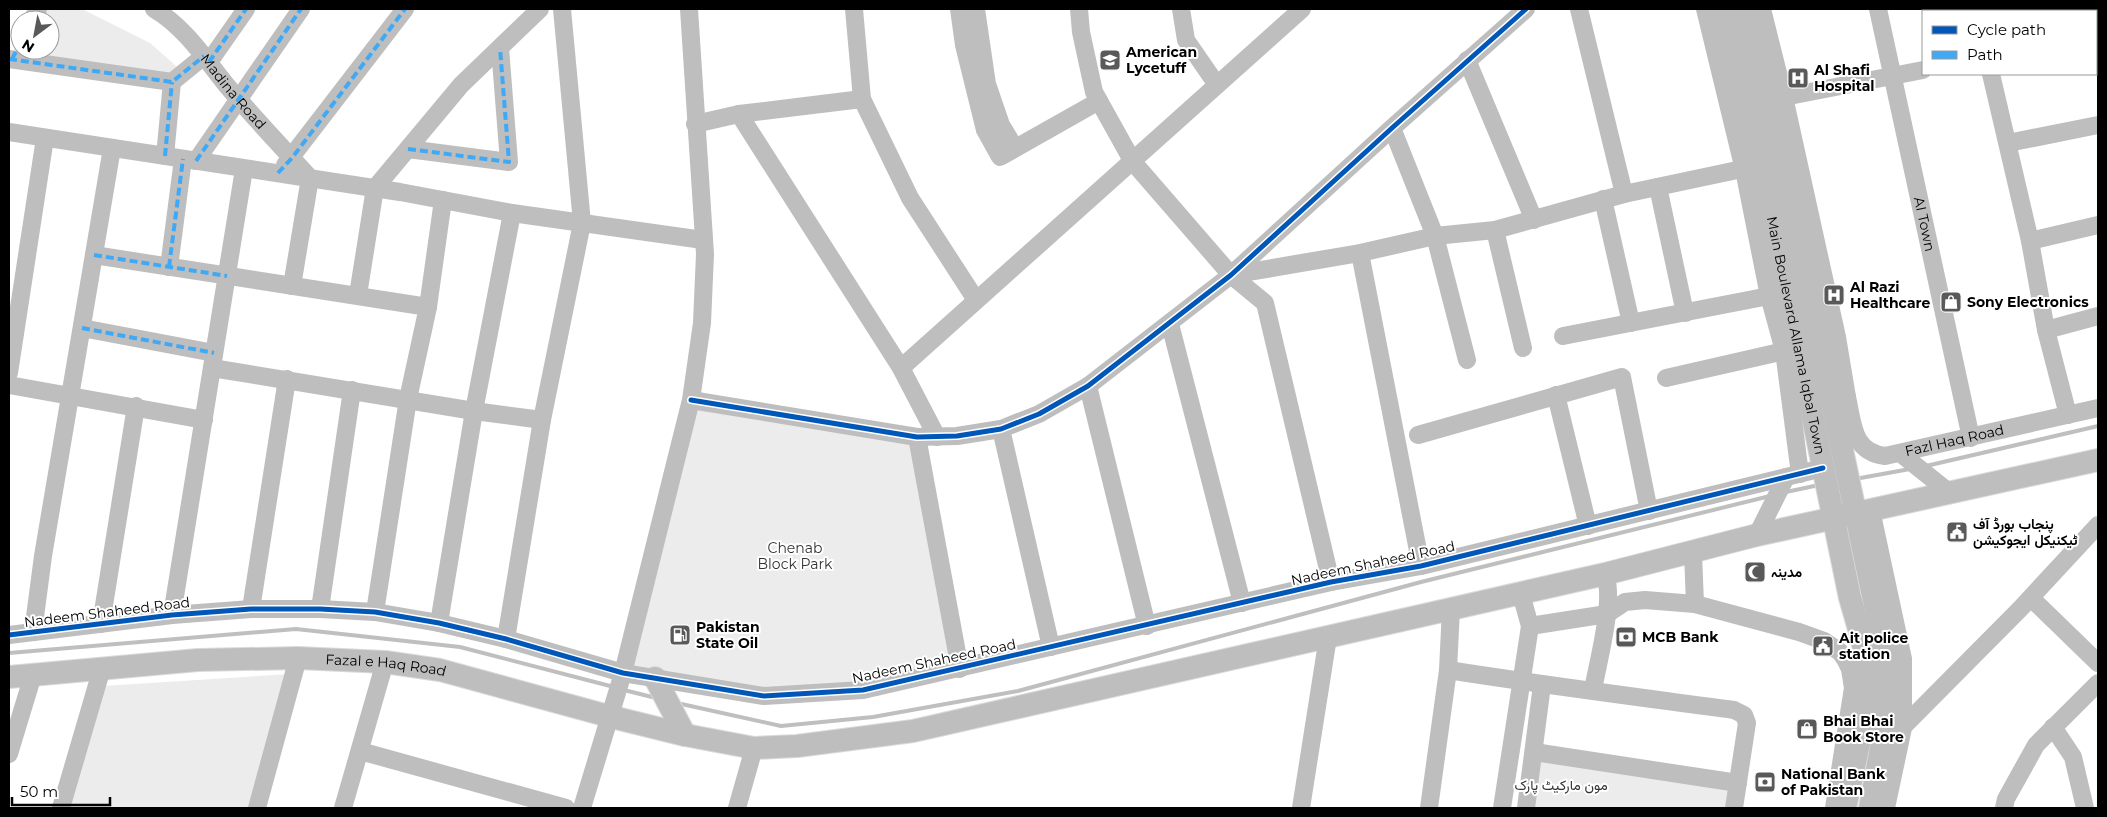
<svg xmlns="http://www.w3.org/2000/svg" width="2107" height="817" viewBox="0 0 2107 817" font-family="Montserrat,Vazirmatn,sans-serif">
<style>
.green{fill:#ececec}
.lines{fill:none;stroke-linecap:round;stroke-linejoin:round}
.stream{stroke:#bfbfbf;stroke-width:4}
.major-casing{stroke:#dbdbdb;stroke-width:24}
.minor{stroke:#bebebe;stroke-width:18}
.major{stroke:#bebebe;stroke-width:22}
.quiet{stroke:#3fa9f5;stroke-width:4;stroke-dasharray:8 4;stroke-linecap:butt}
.cycleway-casing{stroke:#fff;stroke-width:8}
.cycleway{stroke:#0057b8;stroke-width:5}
.labels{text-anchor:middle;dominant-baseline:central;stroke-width:4;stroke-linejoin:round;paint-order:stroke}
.poi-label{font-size:14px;font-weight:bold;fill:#000;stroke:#fff;text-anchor:start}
.street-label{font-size:14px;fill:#000;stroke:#fff}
.park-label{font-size:14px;fill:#333;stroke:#fff}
</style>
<rect width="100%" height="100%" fill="#fff"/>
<!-- green -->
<g class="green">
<path d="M 37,9 L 82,9 L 150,43 L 184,73 L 172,82 L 9,59 L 20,39 L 20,50 L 50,50 L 50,20 L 31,20 Z"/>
<path d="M 691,400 L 917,437 L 960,669 L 764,696 L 623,673 Z"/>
<path d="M 289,674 L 253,808 L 62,808 L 103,686 Z"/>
<path d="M 1540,758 L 1731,790 L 1728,808 L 1532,808 Z"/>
</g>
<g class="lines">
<!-- stream -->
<g class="stream">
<path d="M 1926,466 L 2098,426"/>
<path d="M 1855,479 L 1910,469"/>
<path d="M 1786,492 L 1819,485"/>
<path d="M 9,653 L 296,629 L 460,647 L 614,687"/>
<path d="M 624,690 L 656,698"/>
<path d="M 677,703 L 781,726 L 873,717 L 1018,691 L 1421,582 L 1770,496"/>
</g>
<!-- major casing -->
<g class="major-casing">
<g id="major">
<path id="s4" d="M 1725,9 L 1761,165 L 1850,598 C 1859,629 1869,660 1870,693 L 1845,808"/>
<path d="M 1745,9 L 1790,205 L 1889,671 L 1886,721 L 1870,808"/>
<path id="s5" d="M 9,677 L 198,660 L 298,658 L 385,662 L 440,670 L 612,717 L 685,735 L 754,748 L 797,746 L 913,731 L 1605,574 L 1757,535 L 2098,460"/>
<path d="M 655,678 L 685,735"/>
</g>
</g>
<!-- minor -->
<g class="minor">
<path id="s1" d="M 154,9 C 185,27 206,60 228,87 C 254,118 283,148 310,178 L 292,286"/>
<path d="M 854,9 L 862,99 L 910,198 L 976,300"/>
<path d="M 959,9 L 964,45 L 985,130 L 1000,157 L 1099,101"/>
<path d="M 976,9 L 987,84 L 1001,125 L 1015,148"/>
<path d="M 1079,9 L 1081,32 L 1094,92 L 1133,162 L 1231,275 L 1265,303 L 1331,582"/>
<path d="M 1181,9 L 1186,40 L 1217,85"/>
<path d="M 1579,9 L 1624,194"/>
<path d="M 1705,9 L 1744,170 L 1769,296 L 1784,351 L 1800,474"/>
<path d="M 1762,9 L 1784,97"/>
<path id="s2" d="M 1878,9 L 1971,438"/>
<path d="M 2051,9 L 2052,11"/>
<path d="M 32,20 L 38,9"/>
<path d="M 2096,31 L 2098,31"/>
<path d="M 9,59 L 172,82 L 204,56"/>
<path d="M 1467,60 L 1534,220"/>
<path d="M 209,62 L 246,9"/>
<path d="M 1991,74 L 2030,241 L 2046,330 L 2068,415"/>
<path d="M 739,114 L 901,368 L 937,437"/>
<path d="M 695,124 L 739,114 L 862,99"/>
<path d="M 1392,128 L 1435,236 L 1467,360"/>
<path d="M 9,132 L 400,192 L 512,213 L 703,240"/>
<path d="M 2008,143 L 2098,125"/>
<path d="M 408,149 L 509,162 L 500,48"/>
<path d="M 165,156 L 172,82"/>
<path d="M 196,161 L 301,9"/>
<path d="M 285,165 L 405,9"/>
<path d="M 1658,187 L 1685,313"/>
<path d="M 1603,199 L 1631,323"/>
<path d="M 1495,230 L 1523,348"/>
<path d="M 2030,241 L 2098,225"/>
<path d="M 1360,253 L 1421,566"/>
<path d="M 94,255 L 428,307"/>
<path d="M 169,267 L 183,159"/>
<path d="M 1231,275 L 1360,253 L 1435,236 L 1495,230 L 1624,194 L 1761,165"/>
<path d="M 358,295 L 375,188 L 461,85 L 540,9"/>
<path d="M 1170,324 L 1242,603"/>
<path d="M 82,328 L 214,353"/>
<path d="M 2046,330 L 2098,316"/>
<path d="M 1563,336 L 1769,296"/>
<path d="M 212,368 L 474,411 L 542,420"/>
<path d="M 901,368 L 1302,9"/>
<path d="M 9,373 L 45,138"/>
<path d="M 1666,378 L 1784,351"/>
<path d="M 9,385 L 204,420"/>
<path d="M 1088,386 L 1147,626"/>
<path d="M 1556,395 L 1588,526"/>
<path id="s3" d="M 1847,397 C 1853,423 1852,452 1885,456 L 2098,408"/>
<path d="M 691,400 L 917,437 L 957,436 L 1001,429 L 1039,414 L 1088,386 L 1231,275 L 1392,128 L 1526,9"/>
<path d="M 1831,400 L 1847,397 L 1837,337 L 1784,97 L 1923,70"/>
<path d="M 1001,429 L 1051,647"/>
<path d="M 1418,435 L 1622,377 L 1649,511"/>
<path d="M 917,437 L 960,669"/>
<path d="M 1900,453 L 1950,493"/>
<path d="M 1871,510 L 1903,659 L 1903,728 L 1886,808"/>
<path d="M 1757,535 L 1786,477"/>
<path d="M 1693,553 L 1695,604"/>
<path d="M 2031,598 L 2098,663"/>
<path d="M 251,609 L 287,379"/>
<path d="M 320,609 L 352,390"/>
<path d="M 375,612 L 408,399 L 428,307 L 443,200"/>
<path d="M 172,615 L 244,169"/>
<path d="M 439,623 L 474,411 L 512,213"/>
<path d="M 101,624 L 136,406"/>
<path d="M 1530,626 L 1607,614 L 1625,602 L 1645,600 L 1695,604 L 1799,632 L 1824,641 L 1840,652 L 1845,659 L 1850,669 L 1853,688 L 1834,808"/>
<path d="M 33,632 L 43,556 L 112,148"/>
<path d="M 9,635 L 172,615 L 251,609 L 320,609 L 375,612 L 439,623 L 506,639 L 623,673 L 764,696 L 863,690 L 1331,582 L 1421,566 L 1823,468"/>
<path d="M 506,639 L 542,420 L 582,223 L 562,9"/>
<path d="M 1448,670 C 1543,685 1638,697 1734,710 L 1744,715 L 1747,723 L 1734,808"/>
<path d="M 1593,690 C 1598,661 1615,601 1605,574"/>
<path d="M 2053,727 L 2073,757 L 2085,808"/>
<path d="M 1880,750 L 2020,609 L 2098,525"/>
<path d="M 360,751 L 566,808"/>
<path d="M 1534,752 L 1738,783"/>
<path d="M 9,754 L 33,675"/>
<path d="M 61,808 L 102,668"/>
<path d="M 257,808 L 298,658"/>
<path d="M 343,808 L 385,662"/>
<path d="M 582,808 L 623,673 L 674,468 L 691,400 L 702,323 L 705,254 L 689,9"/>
<path d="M 737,808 L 754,748"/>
<path d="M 1301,808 L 1328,637"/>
<path d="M 1429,808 L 1448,670 L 1451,609"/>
<path d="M 1502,808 L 1530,626 L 1521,594"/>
<path d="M 1526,808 L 1542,685"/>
<path d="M 2004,808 L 2006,799 L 2036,745 L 2098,683"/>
</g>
<!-- major -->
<use href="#major" class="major"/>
<!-- quiet -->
<g class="quiet">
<path d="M 32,20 L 38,9"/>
<path d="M 9,59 L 172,82 L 204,56"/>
<path d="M 12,59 L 20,44"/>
<path d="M 209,62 L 246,9"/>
<path d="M 408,149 L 509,162 L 500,48"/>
<path d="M 165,156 L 172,82"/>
<path d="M 196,161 L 301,9"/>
<path d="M 278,173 L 292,158 L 405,9"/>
<path d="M 94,255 L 227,276"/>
<path d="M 169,267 L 183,159"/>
<path d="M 82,328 L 214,353"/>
</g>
<!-- cycleway casing -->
<g class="cycleway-casing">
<g id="cycleway">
<path d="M 691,400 L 917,437 L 957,436 L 1001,429 L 1039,414 L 1088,386 L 1231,275 L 1392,128 L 1526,9"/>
<path d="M 9,635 L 172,615 L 251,609 L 320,609 L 375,612 L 439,623 L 506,639 L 623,673 L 764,696 L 863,690 L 1331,582 L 1421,566 L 1823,468"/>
</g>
</g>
<!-- cycleway -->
<use href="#cycleway" class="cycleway"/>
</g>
<!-- icons -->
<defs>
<g id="school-square" transform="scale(1.125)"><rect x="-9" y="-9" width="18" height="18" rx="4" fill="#595959" stroke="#fff"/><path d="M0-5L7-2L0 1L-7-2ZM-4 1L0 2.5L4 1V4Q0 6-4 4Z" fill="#fff"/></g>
<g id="hospital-square" transform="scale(1.125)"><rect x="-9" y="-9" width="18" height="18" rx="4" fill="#595959" stroke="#fff"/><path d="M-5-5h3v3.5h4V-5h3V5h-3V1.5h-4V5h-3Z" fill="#fff"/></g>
<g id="shop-square" transform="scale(1.125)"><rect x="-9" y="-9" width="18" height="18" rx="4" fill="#595959" stroke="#fff"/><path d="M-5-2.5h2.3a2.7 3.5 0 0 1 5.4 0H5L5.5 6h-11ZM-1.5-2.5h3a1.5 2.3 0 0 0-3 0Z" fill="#fff"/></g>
<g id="civic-square" transform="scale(1.125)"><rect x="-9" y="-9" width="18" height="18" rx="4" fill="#595959" stroke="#fff"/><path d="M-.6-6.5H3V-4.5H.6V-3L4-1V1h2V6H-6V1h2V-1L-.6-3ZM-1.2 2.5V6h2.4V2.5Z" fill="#fff"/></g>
<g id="mosque-square" transform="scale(1.125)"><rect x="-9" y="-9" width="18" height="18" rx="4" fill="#595959" stroke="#fff"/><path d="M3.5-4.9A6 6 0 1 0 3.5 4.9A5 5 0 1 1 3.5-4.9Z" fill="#fff"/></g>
<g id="fuel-square" transform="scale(1.125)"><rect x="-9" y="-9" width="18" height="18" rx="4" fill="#595959" stroke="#fff"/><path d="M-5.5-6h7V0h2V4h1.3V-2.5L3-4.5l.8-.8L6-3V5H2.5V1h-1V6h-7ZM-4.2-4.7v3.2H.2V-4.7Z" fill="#fff"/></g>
<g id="bank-square" transform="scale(1.125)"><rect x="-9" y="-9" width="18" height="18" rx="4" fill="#595959" stroke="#fff"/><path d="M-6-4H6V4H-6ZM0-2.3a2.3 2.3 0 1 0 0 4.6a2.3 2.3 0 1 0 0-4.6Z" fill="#fff"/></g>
</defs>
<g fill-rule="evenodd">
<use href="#school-square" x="1110" y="60"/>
<use href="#hospital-square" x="1798" y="78"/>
<use href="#hospital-square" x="1834" y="295"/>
<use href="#shop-square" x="1951" y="302"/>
<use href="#civic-square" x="1957" y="532"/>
<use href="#mosque-square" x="1755" y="572"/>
<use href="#fuel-square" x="680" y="635"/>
<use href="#bank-square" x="1626" y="637"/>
<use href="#civic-square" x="1823" y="646"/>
<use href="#shop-square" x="1807" y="729"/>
<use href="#bank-square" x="1765" y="782"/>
</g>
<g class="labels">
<!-- poi labels -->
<g class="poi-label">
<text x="1126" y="52">American<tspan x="1126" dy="16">Lycetuff</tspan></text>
<text x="1814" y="70">Al Shafi<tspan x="1814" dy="16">Hospital</tspan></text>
<text x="1850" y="287">Al Razi<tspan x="1850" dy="16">Healthcare</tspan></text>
<text x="1967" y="302">Sony Electronics</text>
<text x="1973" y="524">پنجاب بورڈ آف<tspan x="1973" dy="16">ٹیکنیکل ایجوکیشن</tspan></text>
<text x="1771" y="572">مدینہ</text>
<text x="696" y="627">Pakistan<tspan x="696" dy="16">State Oil</tspan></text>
<text x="1642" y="637">MCB Bank</text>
<text x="1839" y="638">Ait police<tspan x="1839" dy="16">station</tspan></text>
<text x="1823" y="721">Bhai Bhai<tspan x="1823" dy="16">Book Store</tspan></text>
<text x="1781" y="774">National Bank<tspan x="1781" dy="16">of Pakistan</tspan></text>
</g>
<!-- street labels -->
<g class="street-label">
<text stroke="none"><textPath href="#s1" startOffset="115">Madina Road</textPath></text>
<text stroke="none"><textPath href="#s2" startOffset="220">AI Town</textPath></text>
<text stroke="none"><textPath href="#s4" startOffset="334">Main Boulevard Allama Iqbal Town</textPath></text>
<text stroke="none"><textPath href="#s3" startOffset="148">Fazl Haq Road</textPath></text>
<text transform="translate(1373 563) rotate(-12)">Nadeem Shaheed Road</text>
<text transform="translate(107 612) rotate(-7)">Nadeem Shaheed Road</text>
<text transform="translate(934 661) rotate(-12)">Nadeem Shaheed Road</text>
<text stroke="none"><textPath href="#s5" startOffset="378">Fazal e Haq Road</textPath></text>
</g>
<!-- park labels -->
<g class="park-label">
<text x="795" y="548">Chenab<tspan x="795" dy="16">Block Park</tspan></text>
<text x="1561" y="785">مون مارکیٹ پارک</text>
</g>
</g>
<!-- border -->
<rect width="2107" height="817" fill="none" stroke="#000000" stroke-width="20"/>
<!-- legend -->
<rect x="1922" y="10" width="175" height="65" fill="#ffffff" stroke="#999999"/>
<rect x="1932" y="26" width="25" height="8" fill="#0057b8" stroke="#999999"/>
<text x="1967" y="35" font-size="15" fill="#000000">Cycle path</text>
<rect x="1932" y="51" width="25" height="8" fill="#3fa9f5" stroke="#999999"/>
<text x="1967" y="60" font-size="15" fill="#000000">Path</text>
<!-- north arrow -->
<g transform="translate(35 35) rotate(212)"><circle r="24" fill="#ffffff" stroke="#999999"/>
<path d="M0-4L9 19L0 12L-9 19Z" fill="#595959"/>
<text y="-8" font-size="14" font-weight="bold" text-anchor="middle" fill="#000000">N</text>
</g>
<!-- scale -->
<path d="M12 797v8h98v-8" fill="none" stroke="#000000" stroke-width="2.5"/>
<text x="20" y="797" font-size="15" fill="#000000" stroke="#ffffff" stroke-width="4" paint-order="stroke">50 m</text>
</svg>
